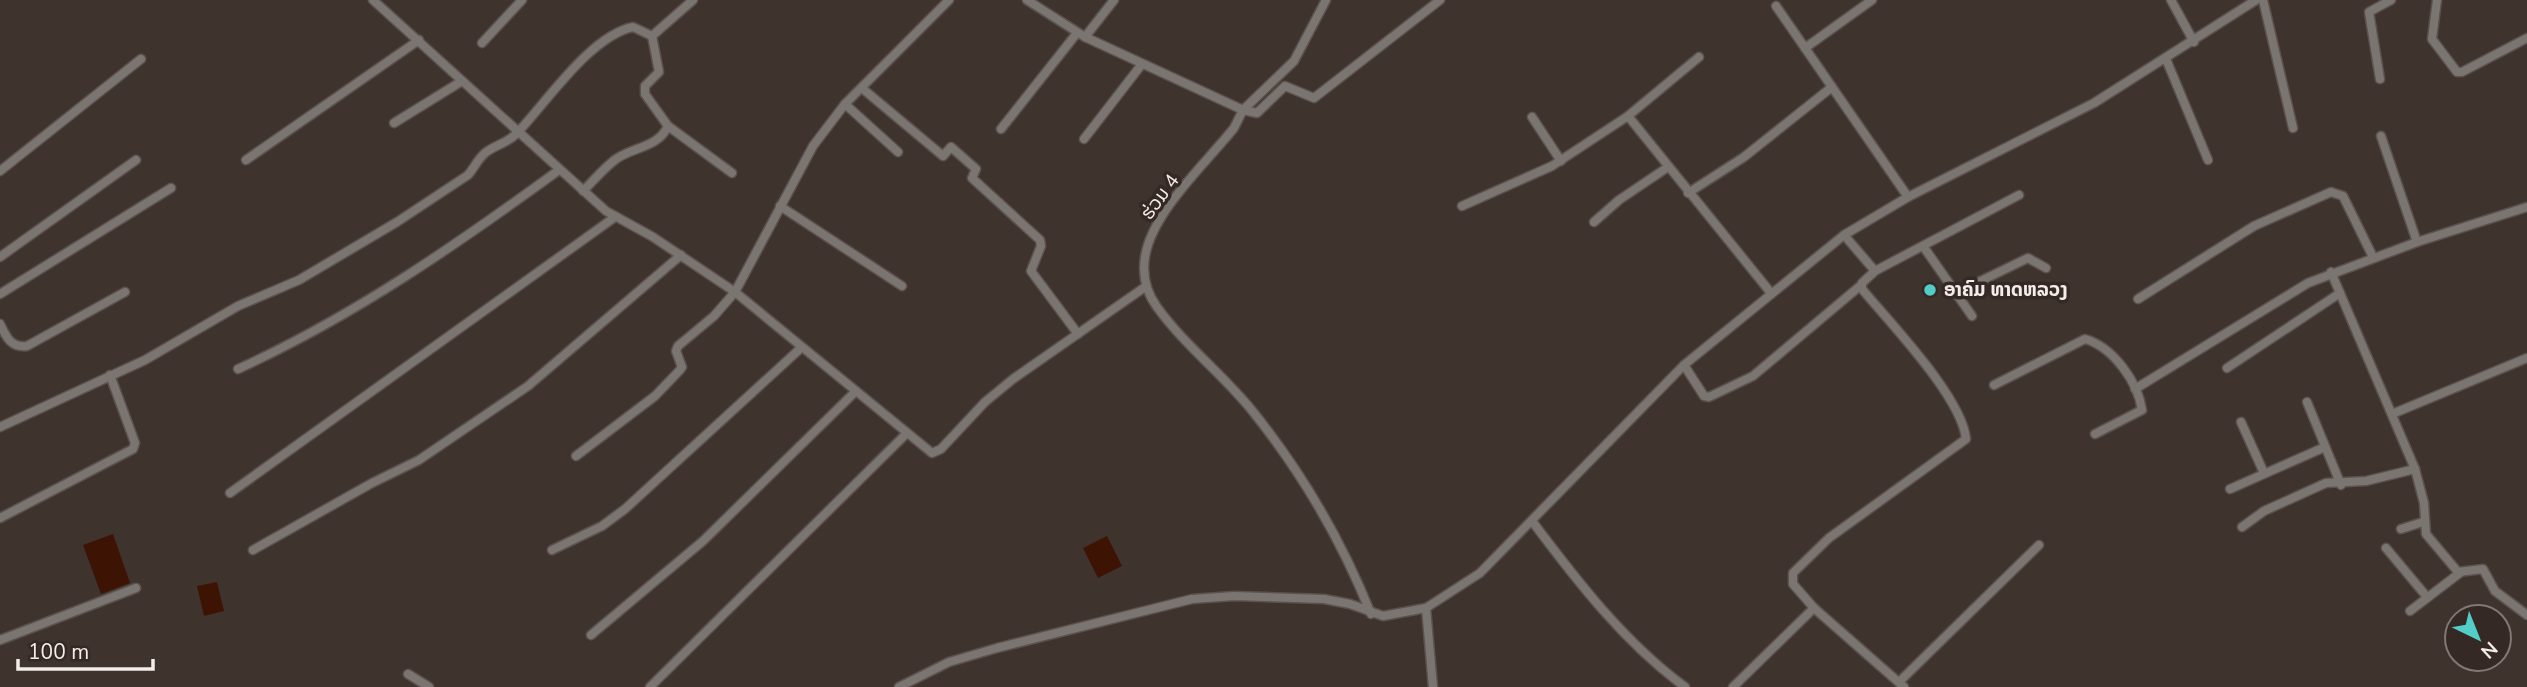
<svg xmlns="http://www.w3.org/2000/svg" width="2527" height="687" viewBox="0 0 2527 687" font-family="'Nunito Sans','Noto Sans Lao',sans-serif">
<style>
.water{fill:#3d1404}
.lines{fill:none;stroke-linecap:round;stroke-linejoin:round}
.street-casing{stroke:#5c514c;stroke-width:11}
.street{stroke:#7b7572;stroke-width:8}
.poi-dot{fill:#54cdc7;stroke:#342925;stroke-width:2.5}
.labels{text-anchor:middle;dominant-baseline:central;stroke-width:7;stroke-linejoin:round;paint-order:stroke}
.street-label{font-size:19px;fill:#f4ece9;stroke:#342925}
.poi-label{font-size:19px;font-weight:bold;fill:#f4ece9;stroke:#342925;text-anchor:start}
</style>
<rect width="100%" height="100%" fill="#3f332e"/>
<!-- water -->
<g class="water">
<path d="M 113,534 L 130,583 L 101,594 L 83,545 Z"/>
<path d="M 1107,536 L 1122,566 L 1098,578 L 1083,548 Z"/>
<path d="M 217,582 L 224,611 L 204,616 L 197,586 Z"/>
</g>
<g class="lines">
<!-- street casing -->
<g class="street-casing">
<g id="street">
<path d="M 373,0 L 606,211 L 653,237 L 735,292 L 932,453 L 941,449 L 985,402 L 1013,379 L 1145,287"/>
<path d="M 1027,0 L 1085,37 L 1243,110 L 1234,128 C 1206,163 1152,212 1145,257 C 1142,276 1146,292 1157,307 C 1185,346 1225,376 1254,413 C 1302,473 1343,544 1371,614"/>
<path d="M 1326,0 L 1294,61 L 1243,110 L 1257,113 L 1285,86 L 1314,98 L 1440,0"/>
<path d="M 2171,0 L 2194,42"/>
<path d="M 2263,0 L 2293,128"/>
<path d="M 2437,0 L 2432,39 L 2457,72 L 2462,72 L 2527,38"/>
<path d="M 1776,6 L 1908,197"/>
<path d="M 652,36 L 693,0"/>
<path d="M 1085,37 L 1114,0"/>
<path d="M 482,43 L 522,0"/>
<path d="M 1805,48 L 1872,0"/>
<path d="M 1699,57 L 1628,116 L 1771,293"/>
<path d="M 2166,59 L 2208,160"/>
<path d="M 2380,79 L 2369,12 L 2391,0"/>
<path d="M 863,89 L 943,156 L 951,147 L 976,169 L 972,178 L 1040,240 L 1041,246 L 1031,271 L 1078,334"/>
<path d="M 845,104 L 898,152"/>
<path d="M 1532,117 L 1561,161"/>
<path d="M 394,123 L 462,81"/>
<path d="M 668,126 L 732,173"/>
<path d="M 1001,129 L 1077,33"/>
<path d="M 2381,136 L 2417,242"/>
<path d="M 1084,139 L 1142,64"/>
<path d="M 246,160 L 419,40"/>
<path d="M 0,171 L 141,59"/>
<path d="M 583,191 C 594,180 604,168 616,159 C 633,147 659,147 668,126 L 645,94 L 645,86 L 659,72 L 652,36"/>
<path d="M 1688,193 L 1744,157 L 1832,87"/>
<path d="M 780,206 L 902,286"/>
<path d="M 1462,206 L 1552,166 L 1628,116"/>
<path d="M 1594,222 L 1619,200 L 1668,167"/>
<path d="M 1844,235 L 1875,271"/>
<path d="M 1923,246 L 1972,316"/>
<path d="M 0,257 L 136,160"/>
<path d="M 2331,272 L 2415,469 L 2424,503 L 2426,534 L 2458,572 L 2483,569 L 2495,591 L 2527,615"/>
<path d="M 1956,293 L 2028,258 L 2046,268"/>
<path d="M 0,294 L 171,188"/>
<path d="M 2138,299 L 2254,226 L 2331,192 L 2343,196 L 2373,257"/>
<path d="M 0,324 C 6,337 11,348 27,346 L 125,292"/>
<path d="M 1684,365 L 1704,396 L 1709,397 L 1753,376 L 1860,286"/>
<path d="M 2227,368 L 2340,293"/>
<path d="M 238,369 C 354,316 456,245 559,170"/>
<path d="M 1994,385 L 2085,339 C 2113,347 2138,382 2142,410 L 2095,434"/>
<path d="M 2135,389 L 2308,283 L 2417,242 L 2527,207"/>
<path d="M 2307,402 L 2341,485"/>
<path d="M 2392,414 L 2527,358"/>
<path d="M 2241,422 L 2264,473"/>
<path d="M 0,427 L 145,360 L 238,306 L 299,280 L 397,222 L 468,175 C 474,168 478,159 485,153 C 495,145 508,143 517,133 C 546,103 590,36 633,27 L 652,36"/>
<path d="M 576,456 L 655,396 L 679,371 L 682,367 L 676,351 L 678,346 L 714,316 L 735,292 L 813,146 L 845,104 L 949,0"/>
<path d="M 2230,489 L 2325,447"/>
<path d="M 230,493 L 615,217"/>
<path d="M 0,518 L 133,449 L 135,443 L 110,375"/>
<path d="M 1532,521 C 1577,581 1624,642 1685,687"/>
<path d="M 2242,527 L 2264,511 L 2326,483 L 2366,481 L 2415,469"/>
<path d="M 2401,529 L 2423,522"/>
<path d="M 2386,548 L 2427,597"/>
<path d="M 253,550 L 372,483 L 419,460 L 528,386 L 681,255"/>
<path d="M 552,550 L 602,526 L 625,509 L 802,347"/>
<path d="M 1426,608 L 1433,687"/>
<path d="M 2410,611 L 2461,572"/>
<path d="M 591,635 L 703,541 L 856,391"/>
<path d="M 0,640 L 136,588"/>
<path d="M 408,674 L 429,687"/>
<path d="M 1900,681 L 2039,545"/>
<path d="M 650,687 L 906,434"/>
<path d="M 899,687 L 949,662 L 997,648 L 1192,599 L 1234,596 L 1324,599 L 1350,604 L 1383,616 L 1426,608 L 1480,573 L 1684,365 L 1844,235 L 1908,197 L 2094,103 L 2256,0"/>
<path d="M 1733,687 L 1814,608"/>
<path d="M 1904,687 L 1814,608 L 1793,584 L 1793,573 L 1829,538 L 1966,439 C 1962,397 1889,322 1862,289 L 1862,283 L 1875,271 L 2019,195"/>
</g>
</g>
<!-- street -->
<use href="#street" class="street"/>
</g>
<!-- markers -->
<circle class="poi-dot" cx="1930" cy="290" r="7"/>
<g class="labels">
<!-- street labels -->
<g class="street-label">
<text transform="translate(1160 197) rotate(-54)">ຮ່ວມ 4</text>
</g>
<!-- poi labels -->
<g class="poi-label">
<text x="1944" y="290">ອາຄົມ ທາດຫລວງ</text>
</g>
</g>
<!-- north arrow -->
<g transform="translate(2478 638) rotate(137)"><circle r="33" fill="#342925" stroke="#817773" stroke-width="2"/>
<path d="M0-5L12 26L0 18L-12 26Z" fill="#54cdc7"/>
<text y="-10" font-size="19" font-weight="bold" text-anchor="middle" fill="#f4ece9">N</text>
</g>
<!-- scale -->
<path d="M18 659v10h135v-10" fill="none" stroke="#f4ece9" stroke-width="3.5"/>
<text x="28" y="659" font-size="21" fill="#f4ece9" stroke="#342925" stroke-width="5" paint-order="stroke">100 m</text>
</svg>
